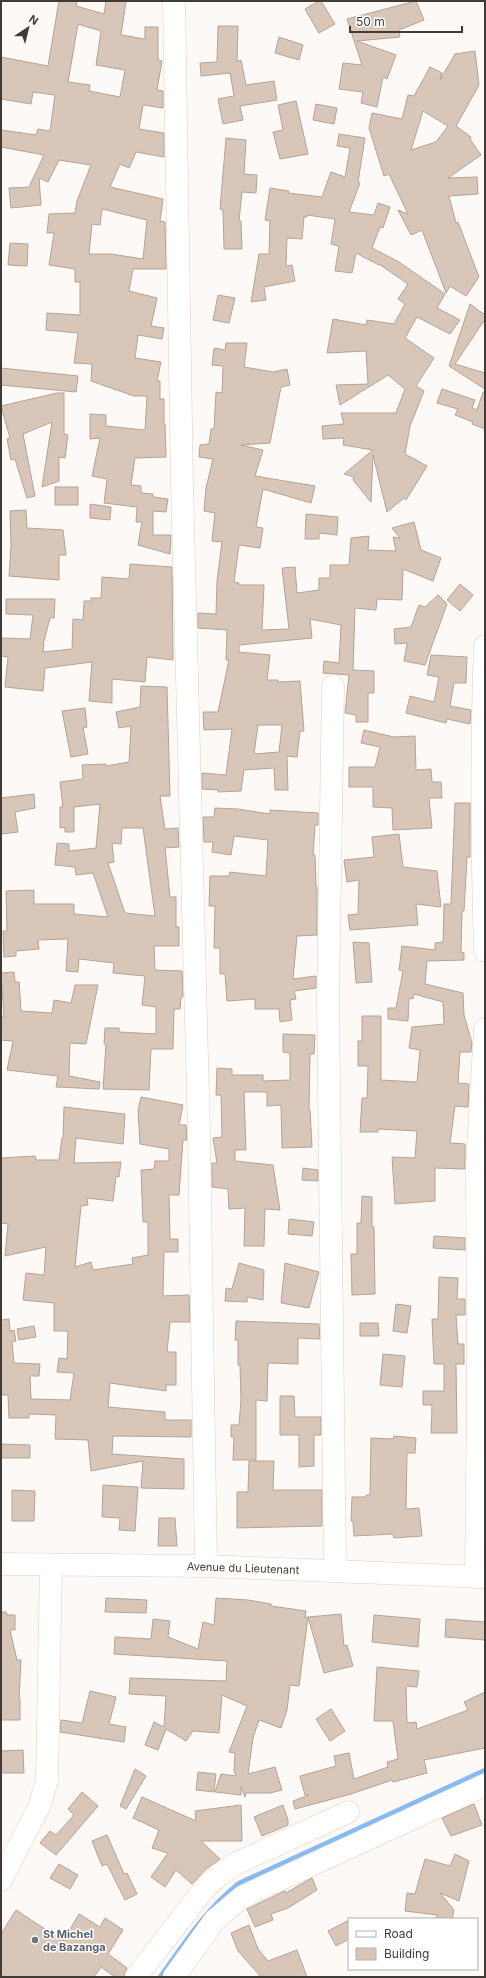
<svg xmlns="http://www.w3.org/2000/svg" width="486" height="1978" viewBox="0 0 486 1978" font-family="Inter,sans-serif">
<style>
.lines{fill:none;stroke-linecap:round;stroke-linejoin:round}
.stream{stroke:#85bbf1;stroke-width:4.5}
.building{fill:#d8c6b8;stroke:#b4a395;fill-rule:evenodd}
.minor-casing{stroke:#e1cec1;stroke-width:23}
.major-casing{stroke:#e1cec1;stroke-width:23}
.minor{stroke:#fff;stroke-width:22}
.major{stroke:#fff;stroke-width:22}
.worship-dot{fill:#6b7280;stroke:#fff;stroke-width:1.5}
.labels{text-anchor:middle;dominant-baseline:central;stroke-width:3;stroke-linejoin:round;paint-order:stroke}
.street-label{font-size:11px;fill:#423b35;stroke:#fff}
.worship-label{font-size:11px;font-weight:bold;fill:#5b616d;stroke:#fff;text-anchor:start}
</style>
<rect width="100%" height="100%" fill="#fdf9f6"/>
<g class="lines">
<!-- stream -->
<path class="stream" d="M 160,1977 C 185,1942 205,1910 239,1883 L 485,1770"/>
</g>
<!-- building -->
<g class="building">
<path d="M 59,1 L 77,1 L 76,6 L 104,14 L 106,1 L 126,1 L 121,35 L 145,39 L 145,27 L 158,27 L 158,60 L 162,61 L 157,90 L 163,91 L 163,108 L 143,105 L 139,129 L 164,133 L 164,157 L 136,152 L 129,168 L 120,164 L 110,187 L 163,199 L 160,221 L 165,222 L 166,269 L 133,269 L 129,291 L 157,298 L 151,326 L 164,328 L 162,339 L 138,335 L 135,358 L 161,362 L 157,381 L 160,381 L 160,399 L 164,399 L 164,424 L 165,424 L 166,457 L 135,458 L 131,485 L 141,486 L 141,493 L 153,494 L 153,497 L 168,499 L 166,512 L 153,511 L 153,535 L 171,535 L 170,554 L 138,545 L 142,522 L 136,522 L 137,507 L 104,503 L 107,479 L 92,476 L 100,438 L 90,439 L 90,414 L 106,415 L 106,426 L 145,430 L 147,396 L 134,396 L 91,381 L 92,364 L 74,363 L 78,333 L 46,330 L 47,313 L 80,315 L 80,282 L 75,282 L 75,269 L 49,265 L 54,233 L 47,233 L 49,214 L 75,213 L 77,201 L 91,165 L 59,160 L 48,182 L 39,178 L 41,205 L 11,208 L 9,188 L 29,187 L 44,155 L 1,147 L 1,130 L 36,135 L 38,129 L 50,131 L 55,95 L 33,92 L 31,104 L 1,99 L 1,57 L 48,66 ZM 78,24 L 101,31 L 96,65 L 125,70 L 120,97 L 89,91 L 90,85 L 68,82 ZM 102,209 L 147,220 L 143,259 L 111,254 L 89,254 L 92,224 L 100,225 Z"/>
<path d="M 319,1 L 321,1 L 335,24 L 319,33 L 305,9 Z"/>
<path d="M 416,1 L 424,20 L 399,30 L 400,37 L 357,41 L 396,55 L 387,79 L 383,77 L 377,107 L 361,103 L 363,92 L 339,89 L 343,63 L 362,65 L 347,19 Z"/>
<path d="M 218,26 L 238,26 L 237,61 L 241,60 L 246,85 L 274,81 L 277,100 L 240,106 L 243,120 L 223,124 L 218,99 L 234,96 L 230,73 L 201,76 L 200,63 L 217,62 Z"/>
<path d="M 279,37 L 303,45 L 299,60 L 275,53 Z"/>
<path d="M 475,51 L 479,85 L 456,126 L 471,137 L 470,139 L 481,155 L 448,178 L 477,177 L 478,194 L 449,196 L 456,223 L 458,222 L 479,277 L 466,296 L 450,286 L 446,293 L 422,230 L 411,235 L 398,210 L 408,214 L 389,174 L 384,176 L 369,128 L 372,113 L 402,119 L 408,95 L 414,96 L 430,67 L 442,73 L 440,80 L 455,54 ZM 423,111 L 448,126 L 436,142 L 411,150 Z"/>
<path d="M 296,101 L 308,154 L 280,159 L 273,132 L 283,130 L 278,105 Z"/>
<path d="M 316,104 L 337,108 L 334,124 L 313,120 Z"/>
<path d="M 339,134 L 365,138 L 358,182 L 360,183 L 349,212 L 374,215 L 378,203 L 390,207 L 383,228 L 380,227 L 372,248 L 399,262 L 445,294 L 437,308 L 460,320 L 450,334 L 417,317 L 405,338 L 434,358 L 416,386 L 424,391 L 410,426 L 405,454 L 427,466 L 406,500 L 404,498 L 387,512 L 373,455 L 371,502 L 353,480 L 354,477 L 344,474 L 373,450 L 343,445 L 344,438 L 323,439 L 322,426 L 344,424 L 341,413 L 396,413 L 405,389 L 388,375 L 340,405 L 336,385 L 368,384 L 366,351 L 327,353 L 333,319 L 366,325 L 367,320 L 394,324 L 405,304 L 398,299 L 408,284 L 379,264 L 379,265 L 356,253 L 352,273 L 335,271 L 339,246 L 331,244 L 335,219 L 307,215 L 307,217 L 304,217 L 302,239 L 287,238 L 286,266 L 292,265 L 295,281 L 264,287 L 266,300 L 251,302 L 259,254 L 269,254 L 270,221 L 265,220 L 270,188 L 289,191 L 288,193 L 322,197 L 331,172 L 345,177 L 350,148 L 337,146 Z"/>
<path d="M 226,138 L 246,140 L 244,174 L 257,175 L 256,193 L 242,192 L 239,221 L 241,221 L 242,249 L 224,249 L 223,210 L 220,209 Z"/>
<path d="M 10,243 L 28,244 L 27,266 L 8,265 Z"/>
<path d="M 218,295 L 235,298 L 229,323 L 213,320 Z"/>
<path d="M 470,304 L 485,315 L 485,319 L 455,364 L 485,373 L 485,389 L 449,366 Z"/>
<path d="M 226,343 L 247,343 L 244,367 L 273,372 L 287,369 L 290,385 L 281,387 L 270,443 L 241,445 L 263,450 L 255,476 L 315,486 L 311,503 L 263,489 L 256,527 L 263,528 L 260,548 L 239,545 L 234,582 L 239,583 L 239,585 L 264,585 L 262,630 L 289,629 L 282,568 L 295,567 L 297,593 L 319,590 L 319,578 L 330,578 L 330,565 L 349,565 L 351,538 L 369,536 L 368,550 L 396,551 L 393,537 L 400,538 L 392,528 L 414,522 L 421,550 L 441,558 L 433,581 L 403,569 L 402,600 L 377,599 L 376,610 L 355,608 L 353,670 L 374,671 L 374,693 L 368,693 L 368,722 L 356,722 L 356,715 L 345,713 L 349,675 L 323,673 L 324,661 L 339,663 L 341,625 L 310,619 L 312,638 L 239,645 L 239,652 L 270,655 L 267,680 L 278,680 L 278,682 L 300,681 L 304,731 L 300,731 L 297,757 L 287,756 L 288,790 L 275,790 L 274,768 L 244,770 L 241,791 L 218,792 L 218,790 L 202,789 L 202,773 L 226,775 L 232,729 L 204,730 L 203,712 L 218,712 L 229,660 L 226,660 L 227,630 L 198,628 L 198,613 L 216,614 L 217,581 L 222,542 L 212,541 L 215,513 L 204,511 L 206,488 L 213,459 L 199,457 L 200,445 L 209,444 L 211,429 L 214,429 L 216,392 L 222,393 L 223,366 L 212,365 L 214,348 L 225,350 ZM 258,725 L 282,725 L 279,752 L 254,754 Z"/>
<path d="M 1,368 L 78,376 L 76,392 L 1,385 Z"/>
<path d="M 442,389 L 475,400 L 472,408 L 477,410 L 483,392 L 485,392 L 485,429 L 472,424 L 473,422 L 455,415 L 458,409 L 437,403 Z"/>
<path d="M 57,393 L 64,393 L 64,434 L 68,435 L 65,458 L 59,457 L 59,481 L 42,487 L 52,422 L 23,434 L 35,496 L 27,498 L 15,459 L 11,460 L 7,439 L 10,438 L 1,406 Z"/>
<rect x="55" y="487" width="23" height="18"/>
<path d="M 90,504 L 111,507 L 110,520 L 90,518 Z"/>
<path d="M 26,510 L 27,528 L 63,530 L 66,555 L 59,555 L 59,580 L 9,576 L 11,546 L 10,511 Z"/>
<path d="M 306,514 L 338,517 L 337,535 L 319,533 L 319,539 L 305,539 Z"/>
<path d="M 130,564 L 172,567 L 173,660 L 147,657 L 145,682 L 112,679 L 112,703 L 89,701 L 92,662 L 45,668 L 43,691 L 5,687 L 8,657 L 1,656 L 1,638 L 30,639 L 33,615 L 6,614 L 6,599 L 55,599 L 54,618 L 50,618 L 43,645 L 44,645 L 43,652 L 72,649 L 73,619 L 83,620 L 84,601 L 91,601 L 91,598 L 101,598 L 102,577 L 129,579 Z"/>
<path d="M 460,584 L 473,595 L 460,611 L 447,600 Z"/>
<path d="M 438,595 L 447,604 L 425,665 L 404,661 L 407,643 L 395,644 L 394,629 L 411,627 L 419,605 L 425,607 Z"/>
<path d="M 431,655 L 467,657 L 466,683 L 454,683 L 450,706 L 471,710 L 470,724 L 447,719 L 446,723 L 406,713 L 410,696 L 434,702 L 439,677 L 427,675 Z"/>
<path d="M 141,686 L 167,687 L 170,796 L 160,796 L 165,829 L 178,828 L 179,847 L 165,848 L 170,897 L 176,897 L 176,927 L 179,927 L 179,946 L 154,946 L 155,970 L 182,971 L 183,997 L 181,997 L 180,1009 L 174,1009 L 173,1049 L 151,1049 L 149,1090 L 103,1089 L 106,1044 L 104,1044 L 105,1028 L 119,1028 L 119,1032 L 156,1034 L 156,1007 L 142,1005 L 145,976 L 113,973 L 114,963 L 79,959 L 78,972 L 66,971 L 68,939 L 38,940 L 39,949 L 16,951 L 16,956 L 4,957 L 3,931 L 7,931 L 6,891 L 34,890 L 34,904 L 74,904 L 74,914 L 108,917 L 93,873 L 76,875 L 75,867 L 55,865 L 57,843 L 69,844 L 69,851 L 96,848 L 100,804 L 74,807 L 74,832 L 65,832 L 65,827 L 60,828 L 60,807 L 63,807 L 60,782 L 83,779 L 82,765 L 106,764 L 106,766 L 129,762 L 131,726 L 119,728 L 116,712 L 140,707 ZM 122,828 L 143,828 L 155,916 L 125,913 L 108,863 L 114,862 L 112,843 L 121,844 Z"/>
<path d="M 85,708 L 87,727 L 83,728 L 88,754 L 71,757 L 62,711 Z"/>
<path d="M 364,730 L 394,737 L 415,736 L 416,770 L 431,769 L 432,782 L 441,782 L 442,798 L 429,798 L 432,828 L 393,830 L 392,808 L 373,807 L 373,787 L 349,787 L 349,767 L 375,767 L 380,747 L 361,743 Z"/>
<path d="M 34,794 L 35,808 L 15,812 L 18,832 L 1,834 L 1,798 Z"/>
<path d="M 455,803 L 470,803 L 470,857 L 467,857 L 464,911 L 462,911 L 461,952 L 464,953 L 464,960 L 427,961 L 425,984 L 463,993 L 464,1015 L 472,1043 L 471,1052 L 460,1052 L 458,1083 L 469,1084 L 468,1107 L 455,1106 L 450,1143 L 465,1144 L 465,1169 L 435,1168 L 435,1201 L 395,1204 L 392,1157 L 415,1158 L 417,1131 L 378,1129 L 378,1132 L 360,1132 L 362,1098 L 367,1098 L 368,1066 L 358,1066 L 358,1041 L 362,1041 L 362,1016 L 381,1016 L 381,1080 L 417,1082 L 420,1050 L 409,1048 L 412,1027 L 444,1024 L 443,1002 L 414,994 L 413,999 L 409,998 L 408,1021 L 388,1019 L 388,1008 L 396,1008 L 403,971 L 399,970 L 402,946 L 435,950 L 435,943 L 443,942 L 444,904 L 451,904 Z"/>
<path d="M 215,808 L 238,809 L 270,814 L 270,810 L 318,813 L 318,825 L 315,825 L 313,855 L 315,855 L 316,887 L 317,887 L 317,935 L 297,936 L 293,979 L 316,976 L 316,988 L 294,991 L 296,999 L 290,1000 L 292,1020 L 280,1022 L 279,1009 L 255,1009 L 255,999 L 227,1001 L 225,974 L 220,974 L 220,948 L 214,948 L 215,906 L 209,906 L 210,876 L 229,876 L 230,872 L 266,876 L 268,840 L 234,836 L 231,855 L 212,852 L 213,842 L 204,842 L 203,817 L 214,817 Z"/>
<path d="M 399,834 L 403,867 L 437,871 L 441,907 L 416,904 L 418,925 L 350,930 L 348,915 L 358,914 L 359,880 L 347,882 L 344,860 L 374,857 L 372,837 Z"/>
<path d="M 353,942 L 369,943 L 372,982 L 356,983 Z"/>
<path d="M 14,972 L 15,982 L 19,982 L 21,1011 L 52,1013 L 54,1000 L 71,1003 L 75,985 L 98,985 L 86,1044 L 70,1043 L 69,1076 L 100,1082 L 99,1089 L 56,1087 L 58,1076 L 7,1070 L 13,1041 L 1,1040 L 1,1017 L 4,1017 L 1,973 Z"/>
<path d="M 283,1034 L 315,1035 L 314,1054 L 310,1054 L 309,1110 L 310,1110 L 312,1147 L 282,1148 L 281,1105 L 267,1106 L 267,1092 L 244,1092 L 246,1150 L 235,1150 L 235,1161 L 273,1165 L 280,1210 L 265,1209 L 264,1246 L 244,1246 L 245,1208 L 229,1209 L 228,1189 L 212,1187 L 212,1163 L 217,1163 L 213,1138 L 222,1137 L 221,1095 L 216,1095 L 217,1068 L 232,1069 L 232,1075 L 263,1075 L 263,1081 L 290,1080 L 290,1053 L 283,1052 Z"/>
<path d="M 141,1097 L 183,1105 L 179,1125 L 186,1125 L 187,1140 L 183,1140 L 179,1195 L 169,1195 L 170,1239 L 178,1239 L 178,1252 L 164,1252 L 163,1296 L 189,1295 L 190,1322 L 170,1322 L 167,1352 L 176,1352 L 176,1385 L 166,1385 L 166,1391 L 110,1383 L 108,1407 L 165,1412 L 165,1420 L 191,1420 L 191,1437 L 113,1436 L 112,1454 L 184,1459 L 184,1489 L 141,1488 L 143,1461 L 91,1471 L 88,1440 L 55,1439 L 56,1415 L 29,1414 L 29,1418 L 9,1418 L 8,1395 L 1,1395 L 1,1320 L 9,1319 L 10,1331 L 14,1330 L 16,1341 L 12,1342 L 14,1363 L 40,1364 L 39,1376 L 30,1376 L 31,1399 L 70,1400 L 74,1373 L 57,1372 L 59,1358 L 67,1359 L 68,1331 L 54,1331 L 54,1303 L 23,1300 L 26,1273 L 44,1275 L 46,1247 L 5,1256 L 8,1224 L 1,1223 L 1,1158 L 35,1156 L 36,1160 L 59,1160 L 62,1138 L 63,1138 L 64,1107 L 125,1114 L 123,1144 L 76,1138 L 74,1163 L 121,1162 L 119,1177 L 116,1176 L 113,1201 L 87,1198 L 88,1205 L 81,1206 L 75,1267 L 91,1262 L 93,1270 L 133,1264 L 132,1258 L 148,1255 L 148,1222 L 143,1222 L 141,1170 L 154,1169 L 155,1161 L 169,1161 L 169,1149 L 140,1144 L 138,1110 Z"/>
<path d="M 303,1168 L 318,1170 L 318,1181 L 302,1180 Z"/>
<path d="M 362,1196 L 372,1197 L 372,1226 L 374,1227 L 375,1294 L 352,1295 L 351,1254 L 357,1254 L 357,1223 L 361,1223 Z"/>
<path d="M 289,1219 L 314,1222 L 312,1236 L 288,1234 Z"/>
<path d="M 434,1236 L 465,1238 L 465,1250 L 433,1248 Z"/>
<path d="M 239,1263 L 264,1270 L 263,1300 L 247,1297 L 247,1302 L 225,1301 L 226,1288 L 232,1289 Z"/>
<path d="M 285,1263 L 319,1272 L 309,1308 L 281,1303 Z"/>
<path d="M 439,1277 L 458,1278 L 457,1299 L 465,1299 L 465,1315 L 456,1315 L 458,1344 L 464,1344 L 464,1364 L 456,1364 L 457,1433 L 431,1433 L 432,1405 L 423,1405 L 423,1391 L 444,1391 L 444,1364 L 434,1364 L 432,1319 L 438,1319 Z"/>
<path d="M 396,1304 L 411,1306 L 407,1333 L 393,1331 Z"/>
<path d="M 236,1321 L 319,1324 L 320,1339 L 298,1338 L 298,1364 L 268,1363 L 267,1401 L 256,1400 L 256,1460 L 233,1460 L 234,1437 L 231,1437 L 231,1425 L 239,1425 L 241,1400 L 240,1365 L 238,1365 L 238,1340 L 235,1340 Z"/>
<path d="M 360,1323 L 378,1323 L 379,1336 L 360,1336 Z"/>
<path d="M 34,1326 L 36,1337 L 19,1340 L 17,1329 Z"/>
<path d="M 383,1354 L 405,1356 L 402,1387 L 380,1385 Z"/>
<path d="M 280,1396 L 294,1396 L 295,1417 L 321,1417 L 321,1435 L 314,1435 L 314,1466 L 299,1467 L 299,1435 L 280,1435 Z"/>
<path d="M 394,1436 L 416,1438 L 415,1453 L 407,1453 L 406,1509 L 419,1508 L 422,1536 L 394,1538 L 393,1534 L 354,1536 L 353,1521 L 351,1521 L 352,1497 L 366,1497 L 366,1495 L 370,1495 L 371,1438 L 393,1439 Z"/>
<path d="M 1,1444 L 30,1445 L 30,1458 L 1,1458 Z"/>
<path d="M 249,1461 L 274,1461 L 273,1490 L 322,1490 L 322,1526 L 237,1528 L 237,1492 L 248,1492 Z"/>
<path d="M 103,1485 L 138,1487 L 135,1531 L 119,1530 L 120,1518 L 102,1517 Z"/>
<path d="M 12,1490 L 35,1491 L 34,1521 L 12,1521 Z"/>
<path d="M 159,1518 L 175,1518 L 177,1546 L 158,1546 Z"/>
<path d="M 106,1598 L 147,1600 L 146,1613 L 105,1612 Z"/>
<path d="M 216,1598 L 248,1600 L 271,1604 L 271,1606 L 306,1611 L 305,1618 L 308,1617 L 299,1686 L 290,1685 L 287,1710 L 281,1728 L 259,1720 L 253,1738 L 248,1774 L 275,1767 L 282,1790 L 270,1793 L 246,1793 L 245,1797 L 241,1787 L 241,1795 L 215,1792 L 221,1774 L 236,1776 L 234,1771 L 235,1753 L 229,1752 L 247,1706 L 222,1695 L 219,1733 L 193,1731 L 186,1741 L 166,1729 L 158,1750 L 145,1745 L 154,1722 L 164,1727 L 166,1696 L 129,1694 L 130,1678 L 226,1681 L 227,1661 L 114,1654 L 115,1637 L 151,1639 L 153,1619 L 170,1621 L 168,1637 L 198,1649 L 203,1622 L 214,1625 Z"/>
<path d="M 1,1612 L 6,1612 L 7,1615 L 15,1615 L 15,1630 L 10,1630 L 17,1660 L 21,1660 L 19,1699 L 20,1699 L 20,1720 L 1,1720 Z"/>
<path d="M 341,1614 L 344,1646 L 347,1645 L 353,1666 L 324,1673 L 308,1617 Z"/>
<path d="M 374,1615 L 420,1619 L 418,1647 L 372,1642 Z"/>
<path d="M 446,1619 L 485,1622 L 485,1640 L 445,1637 Z"/>
<path d="M 377,1667 L 419,1671 L 417,1687 L 406,1686 L 407,1723 L 416,1722 L 417,1729 L 468,1710 L 464,1702 L 485,1692 L 485,1748 L 424,1760 L 427,1773 L 393,1782 L 392,1780 L 351,1794 L 295,1809 L 293,1801 L 309,1795 L 305,1795 L 300,1776 L 336,1766 L 334,1756 L 349,1753 L 354,1779 L 388,1767 L 387,1762 L 398,1759 L 393,1721 L 374,1721 Z"/>
<path d="M 90,1691 L 116,1697 L 109,1724 L 126,1727 L 124,1742 L 60,1732 L 61,1720 L 82,1723 Z"/>
<path d="M 331,1709 L 345,1731 L 330,1741 L 316,1719 Z"/>
<path d="M 23,1750 L 24,1773 L 1,1773 L 1,1751 Z"/>
<path d="M 135,1769 L 146,1776 L 126,1809 L 120,1806 Z"/>
<path d="M 198,1772 L 216,1774 L 214,1792 L 196,1790 Z"/>
<path d="M 82,1792 L 98,1806 L 56,1855 L 40,1843 L 50,1831 L 56,1835 L 74,1815 L 68,1809 Z"/>
<path d="M 142,1797 L 196,1821 L 195,1811 L 241,1805 L 242,1841 L 201,1841 L 220,1859 L 206,1869 L 192,1884 L 176,1870 L 165,1887 L 151,1877 L 168,1853 L 152,1848 L 159,1830 L 133,1818 Z"/>
<path d="M 474,1804 L 482,1825 L 451,1836 L 442,1818 Z"/>
<path d="M 283,1805 L 288,1820 L 288,1825 L 262,1836 L 254,1817 Z"/>
<path d="M 107,1835 L 124,1874 L 127,1873 L 137,1894 L 125,1900 L 107,1864 L 102,1866 L 92,1841 Z"/>
<path d="M 455,1854 L 469,1861 L 459,1901 L 440,1893 L 454,1910 L 452,1919 L 436,1919 L 437,1915 L 405,1911 L 407,1893 L 415,1894 L 425,1859 L 450,1866 Z"/>
<path d="M 59,1864 L 78,1875 L 70,1889 L 50,1878 Z"/>
<path d="M 312,1878 L 317,1890 L 288,1908 L 271,1914 L 273,1920 L 255,1927 L 247,1909 L 249,1908 L 285,1891 L 286,1893 Z"/>
<path d="M 16,1910 L 63,1941 L 79,1914 L 100,1927 L 105,1918 L 123,1930 L 108,1954 L 127,1968 L 124,1977 L 115,1977 L 101,1967 L 94,1977 L 6,1977 L 1,1974 L 1,1934 Z"/>
<path d="M 349,1920 L 349,1939 L 336,1946 L 328,1931 Z"/>
<path d="M 249,1925 L 258,1949 L 268,1961 L 297,1950 L 307,1977 L 261,1977 L 238,1951 L 231,1933 Z"/>
</g>
<g class="lines">
<!-- minor casing -->
<g class="minor-casing">
<g id="minor">
<path d="M 174,1 L 182,485 L 199,1135 L 206,1566"/>
<path d="M 485,646 C 481,748 482,849 485,951"/>
<path d="M 333,686 L 328,1002 L 335,1570"/>
<path d="M 476,1577 L 478,1394 L 477,1167 L 485,1029"/>
<path d="M 1,1880 L 39,1807 L 47,1781 L 51,1565"/>
<path d="M 136,1977 L 204,1889 L 219,1875 L 233,1865 L 348,1812"/>
<path d="M 174,1977 L 215,1920 L 242,1897 L 485,1785"/>
</g>
</g>
<!-- major casing -->
<g class="major-casing">
<path id="major" d="M 1,1564 L 206,1566 L 485,1577"/>
</g>
<!-- minor -->
<use href="#minor" class="minor"/>
<!-- major -->
<use href="#major" class="major"/>
</g>
<!-- markers -->
<circle class="worship-dot" cx="35" cy="1940" r="4"/>
<g class="labels">
<!-- street labels -->
<g class="street-label">
<text transform="translate(243 1568) rotate(2)">Avenue du Lieutenant</text>
</g>
<!-- worship labels -->
<g class="worship-label">
<text x="43" y="1934">St Michel<tspan x="43" dy="13">de Bazanga</tspan></text>
</g>
</g>
<!-- border -->
<rect width="486" height="1978" fill="none" stroke="#423b35" stroke-width="4"/>
<!-- legend -->
<rect x="348" y="1918" width="130" height="52" fill="#ffffff" stroke="#b3b1ae"/>
<rect x="356" y="1931" width="20" height="6" fill="#ffffff" stroke="#b3b1ae"/>
<text x="384" y="1938" font-size="12" fill="#423b35">Road</text>
<rect x="356" y="1948" width="20" height="12" fill="#d8c6b8" stroke="#b3b1ae"/>
<text x="384" y="1958" font-size="12" fill="#423b35">Building</text>
<!-- north arrow -->
<g transform="translate(28 28) rotate(35)" stroke="#ffffff" stroke-width="3" paint-order="stroke">
<path d="M0-3L7 15L0 10L-7 15Z" fill="#423b35"/>
<text y="-6" font-size="11" font-weight="bold" text-anchor="middle" fill="#423b35">N</text>
</g>
<!-- scale -->
<path d="M350 26v6h112v-6" fill="none" stroke="#423b35" stroke-width="2"/>
<text x="356" y="26" font-size="12" fill="#423b35" stroke="#ffffff" stroke-width="3" paint-order="stroke">50 m</text>
</svg>
